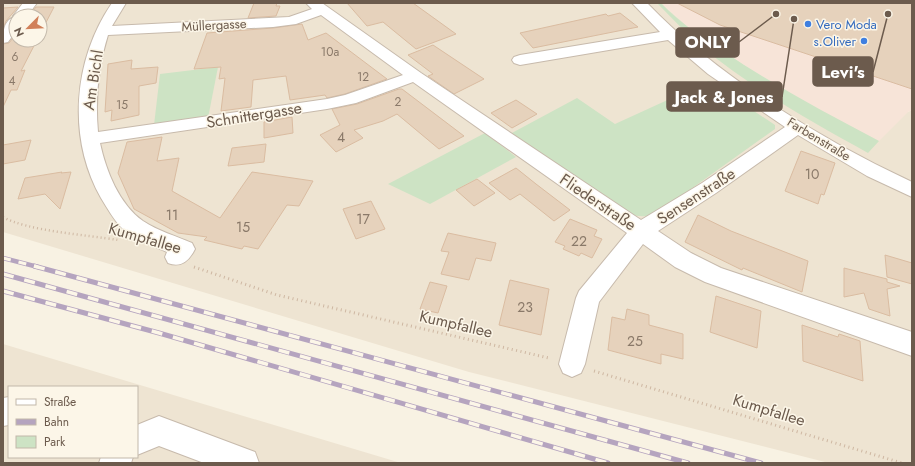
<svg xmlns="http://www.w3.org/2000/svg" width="915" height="466" viewBox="0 0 915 466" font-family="Jost,sans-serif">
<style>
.residential{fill:#eee4d2;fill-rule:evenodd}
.commercial{fill:#f7e4d8}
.green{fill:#cde3c4}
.building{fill:#e6d2bc;stroke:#dabca1}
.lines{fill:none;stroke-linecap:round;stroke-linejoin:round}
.minor-casing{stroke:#c7baac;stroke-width:2}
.path-far1{stroke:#ceb7a2;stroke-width:2.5;stroke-dasharray:1 3;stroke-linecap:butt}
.path{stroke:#ceb7a2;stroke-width:3;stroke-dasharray:1 3.5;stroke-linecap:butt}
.minor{fill:#fff;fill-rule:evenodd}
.rail-far1-casing{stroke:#b5a4bf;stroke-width:4.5}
.rail-casing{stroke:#b5a4bf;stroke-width:5}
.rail-far1{stroke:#fcf6e8;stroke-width:3;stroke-dasharray:8;stroke-linecap:butt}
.rail{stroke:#fcf6e8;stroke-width:3.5;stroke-dasharray:11;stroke-linecap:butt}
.shop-dot{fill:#3f7fe0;stroke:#fcf6e8;stroke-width:1.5}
.labels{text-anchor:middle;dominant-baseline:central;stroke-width:3;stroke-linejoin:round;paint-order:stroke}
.far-number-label{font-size:12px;fill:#8a7969}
.far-shop-label{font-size:13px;fill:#366cbe;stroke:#fcf6e8;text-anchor:start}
.far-street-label{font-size:13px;fill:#6c5b4d;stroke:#fcf6e8}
.number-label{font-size:14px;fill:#8a7969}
.street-label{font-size:16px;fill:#6c5b4d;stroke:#fcf6e8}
.leader{fill:none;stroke:#6c5b4d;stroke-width:1.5}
.callout-dot{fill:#6c5b4d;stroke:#fcf6e8;stroke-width:1.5}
.callout{fill:#6c5b4d;stroke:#6c5b4d;stroke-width:1.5}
.callout-label{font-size:17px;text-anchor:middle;font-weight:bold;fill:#fff}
</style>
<rect width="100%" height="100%" fill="#f8f2e3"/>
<!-- residential -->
<g class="residential">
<path d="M 3,3 L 661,3 L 692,30 L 753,71 L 805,102 L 908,112 L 912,110 L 912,463 L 829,463 L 469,372 L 3,232 ZM 16,16 L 40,16 L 40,40 L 16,40 Z"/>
<path d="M 3,344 L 401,463 L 3,463 ZM 9,387 L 137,387 L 137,457 L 9,457 Z"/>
</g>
<!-- commercial -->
<path class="commercial" d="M 661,3 L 912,3 L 912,110 L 908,112 L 879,141 L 805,102 L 753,71 L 692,30 Z"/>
<!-- green -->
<g class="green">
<path d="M 657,3 L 661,3 C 679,22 701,37 723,51 C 773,85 826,113 879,141 L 868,153 C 812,122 753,89 703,48 C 687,34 672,18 657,3 Z"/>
<path d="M 218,67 L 208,118 L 154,125 L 160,74 Z"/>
<path d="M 709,81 L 775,125 L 775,129 L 656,214 C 645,218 635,216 624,213 L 510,134 L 577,98 L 615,124 Z"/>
<path d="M 485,133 L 516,157 L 430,204 L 388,184 Z"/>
</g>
<!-- building -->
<g class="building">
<path d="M 254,3 L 277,3 L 276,6 L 280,6 L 276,16 L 248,18 Z"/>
<path d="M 347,3 L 413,3 L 456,34 L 416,49 L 383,22 L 367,26 Z"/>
<path d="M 677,3 L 912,3 L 912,89 L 720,25 Z"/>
<path d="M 18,7 L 6,21 L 3,28 L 3,8 Z"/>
<path d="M 36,7 L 54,7 L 40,34 L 40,16 L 29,16 Z"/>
<path d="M 620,13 L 638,27 L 533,48 L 520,33 L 606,14 L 608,16 Z"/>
<path d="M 302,24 L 308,40 L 326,33 L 387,79 L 345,94 L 327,98 L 325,95 L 290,100 L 286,76 L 253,80 L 251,107 L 221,111 L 225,78 L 219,79 L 221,67 L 194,69 L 207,33 L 273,28 Z"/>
<path d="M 16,34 L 16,40 L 37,40 L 21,71 L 25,70 L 17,90 L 11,90 L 3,107 L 3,44 L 9,43 Z"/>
<path d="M 433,45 L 484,79 L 454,94 L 428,76 L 433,74 L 408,55 Z"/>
<path d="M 132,60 L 131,69 L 158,67 L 156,83 L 139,86 L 139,115 L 111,121 L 112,110 L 105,112 L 108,64 Z"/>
<path d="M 399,89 L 402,89 L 464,136 L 439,149 L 397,114 L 383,121 L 354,130 L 363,138 L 336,152 L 320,135 L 340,125 L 332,109 L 357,104 Z"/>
<path d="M 516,100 L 537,114 L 512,128 L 491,113 Z"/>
<path d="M 292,117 L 293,133 L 264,138 L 264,122 Z"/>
<path d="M 162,137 L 157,161 L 179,158 L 172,191 L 220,218 L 252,172 L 313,181 L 299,206 L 287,205 L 258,249 L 244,246 L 242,249 L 204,240 L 207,237 L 178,233 L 134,209 L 118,173 L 127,142 Z"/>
<path d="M 31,140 L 25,160 L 3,164 L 3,145 Z"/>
<path d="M 266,144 L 264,162 L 228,166 L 232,148 Z"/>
<path d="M 801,151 L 835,163 L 824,195 L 821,194 L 818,204 L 785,191 Z"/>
<path d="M 516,168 L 536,184 L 570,210 L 554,221 L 520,194 L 510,200 L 489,183 Z"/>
<path d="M 62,172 L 61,173 L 71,172 L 60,209 L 45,194 L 18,199 L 25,178 Z"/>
<path d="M 477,179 L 495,193 L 474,206 L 456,190 Z"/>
<path d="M 371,201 L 385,229 L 356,239 L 343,209 Z"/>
<path d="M 698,215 L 731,231 L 808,261 L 802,292 L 743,268 L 742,270 L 685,242 Z"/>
<path d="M 570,219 L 597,230 L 594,236 L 602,239 L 592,258 L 581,253 L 579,256 L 563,249 L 565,246 L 555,242 Z"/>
<path d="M 448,233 L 496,243 L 491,261 L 476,258 L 469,280 L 441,274 L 449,252 L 441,251 Z"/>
<path d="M 885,255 L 912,263 L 912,284 L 887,277 Z"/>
<path d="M 844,268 L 887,279 L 887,282 L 900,286 L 887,289 L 890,316 L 869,309 L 864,293 L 844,297 Z"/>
<path d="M 510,280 L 549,289 L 541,335 L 499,325 Z"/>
<path d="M 430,282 L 447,286 L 438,313 L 420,309 Z"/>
<path d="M 716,296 L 761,311 L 757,348 L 710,332 Z"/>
<path d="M 627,309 L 649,315 L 649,325 L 683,334 L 683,359 L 661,354 L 661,364 L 608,350 L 612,317 L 625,320 Z"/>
<path d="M 802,325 L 838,337 L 839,334 L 860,341 L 863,381 L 803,361 Z"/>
</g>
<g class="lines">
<!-- minor casing -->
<g class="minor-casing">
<g id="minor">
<path d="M 23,3 L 37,3 L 27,16 L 16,16 L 16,31 L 8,42 L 3,43 C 3,34 3,21 14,17 L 13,16 Z"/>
<path d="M 112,3 L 126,3 L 112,26 L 289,17 L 312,9 L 306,3 L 322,3 L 421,73 L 641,220 L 702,183 L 785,127 L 708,74 L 668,40 L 520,65 L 514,63 L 512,60 L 514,57 L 520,55 L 660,32 L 632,3 L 647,3 C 717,76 820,139 912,182 L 912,197 L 867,176 L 798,135 L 716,193 L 658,231 L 691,253 L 721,268 L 912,332 L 912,356 L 705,282 L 675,267 L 643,244 L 599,302 L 585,364 L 581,373 L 572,377 L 563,373 L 559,364 L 576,298 L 579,291 L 627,233 L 413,82 L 356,103 L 327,109 L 100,143 C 106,171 119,204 143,221 C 158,231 176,236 192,243 L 195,249 C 189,261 181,268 168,263 L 165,257 L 167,252 C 153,246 136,240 124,230 C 114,221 108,209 101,198 C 67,138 73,60 112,3 ZM 321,15 L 403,75 L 345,95 L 327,99 L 98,132 C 95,98 98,67 108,35 L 273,27 L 296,24 Z"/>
<path d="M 9,397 L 9,425 L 3,426 L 3,398 Z"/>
<path d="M 159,416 L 255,452 L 259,463 L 204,463 L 159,446 L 137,455 L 137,425 Z"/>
<path d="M 101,457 L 133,457 L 131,463 L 99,463 Z"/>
</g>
</g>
<!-- path-far1 -->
<path class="path-far1" d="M 3,217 C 27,231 88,235 118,240"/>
<!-- path -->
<g class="path">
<path d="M 194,267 L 277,295 L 549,358"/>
<path d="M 594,371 L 902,463"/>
</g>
<!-- minor -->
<use href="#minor" class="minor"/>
<!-- rail-far1 casing -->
<g class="rail-far1-casing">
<path id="rail-far1" d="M 3,258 L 38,267"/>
</g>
<!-- rail casing -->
<g class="rail-casing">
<g id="rail">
<path d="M 34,266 L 761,463"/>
<path d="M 3,274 L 688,463"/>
<path d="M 3,291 L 159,333 L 608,463"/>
</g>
</g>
<!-- rail-far1 -->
<use href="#rail-far1" class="rail-far1"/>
<!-- rail -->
<use href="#rail" class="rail"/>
</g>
<!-- markers -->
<g class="shop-dot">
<circle cx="808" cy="24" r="4"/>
<circle cx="864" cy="41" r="4"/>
</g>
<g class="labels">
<!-- far-number labels -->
<g class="far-number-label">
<text x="330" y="52">10a</text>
<text x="15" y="57">6</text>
<text x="363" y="77">12</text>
<text x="12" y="81">4</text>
<text x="398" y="102">2</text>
<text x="122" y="105">15</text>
</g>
<!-- far-shop labels -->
<g class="far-shop-label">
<text x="816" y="24">Vero Moda</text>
<text x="856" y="41" text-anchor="end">s.Oliver</text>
</g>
<!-- far-street labels -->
<g class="far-street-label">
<text transform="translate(214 25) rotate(-3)">Müllergasse</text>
<text transform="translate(819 139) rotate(31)">Farbenstraße</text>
</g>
<!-- number labels -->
<g class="number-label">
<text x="341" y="137">4</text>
<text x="812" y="174">10</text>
<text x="172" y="215">11</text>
<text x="363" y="219">17</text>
<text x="243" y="227">15</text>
<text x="579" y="241">22</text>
<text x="525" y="307">23</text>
<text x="635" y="341">25</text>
</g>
<!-- street labels -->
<g class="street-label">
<text transform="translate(93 80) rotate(-81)">Am Bichl</text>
<text transform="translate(254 115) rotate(-9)">Schnittergasse</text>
<text transform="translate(696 196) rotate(-33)">Sensenstraße</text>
<text transform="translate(598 202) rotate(34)">Fliederstraße</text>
<text transform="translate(145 238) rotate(16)">Kumpfallee</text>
<text transform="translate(456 324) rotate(13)">Kumpfallee</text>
<text transform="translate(769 410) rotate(17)">Kumpfallee</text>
</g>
</g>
<!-- callouts -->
<path class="leader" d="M776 14L739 42M888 14L873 72M794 19L782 97"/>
<g class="callout-dot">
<circle cx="776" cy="14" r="4"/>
<circle cx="888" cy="14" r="4"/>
<circle cx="794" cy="19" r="4"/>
</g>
<g class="callout">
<rect x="676" y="28" width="63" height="29" rx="4"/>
<rect x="813" y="57" width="60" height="29" rx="4"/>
<rect x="667" y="82" width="115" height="29" rx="4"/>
</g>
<g class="callout-label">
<text x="708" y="48">ONLY</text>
<text x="843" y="78">Levi's</text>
<text x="724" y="103">Jack &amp; Jones</text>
</g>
<!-- border -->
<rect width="915" height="466" fill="none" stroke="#6c5b4d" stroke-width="8"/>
<!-- legend -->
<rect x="8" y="386" width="130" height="72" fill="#fcf6e8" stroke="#c2b8aa"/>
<rect x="16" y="399" width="20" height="6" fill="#ffffff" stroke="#c2b8aa"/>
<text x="44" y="406" font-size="12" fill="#6c5b4d">Straße</text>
<rect x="16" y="419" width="20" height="6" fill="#b5a4bf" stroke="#c2b8aa"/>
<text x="44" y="426" font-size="12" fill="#6c5b4d">Bahn</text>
<rect x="16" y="436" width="20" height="12" fill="#cde3c4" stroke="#c2b8aa"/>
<text x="44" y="446" font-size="12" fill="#6c5b4d">Park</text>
<!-- north arrow -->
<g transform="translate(28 28) rotate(246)"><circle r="19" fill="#fcf6e8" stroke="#c2b8aa"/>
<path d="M0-3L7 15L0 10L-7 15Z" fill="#d18059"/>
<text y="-6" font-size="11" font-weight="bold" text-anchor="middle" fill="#6c5b4d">N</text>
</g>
</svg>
